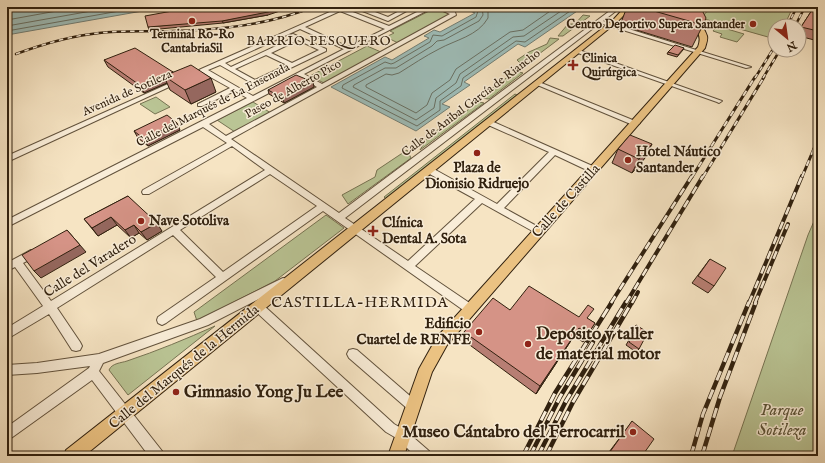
<svg xmlns="http://www.w3.org/2000/svg" width="825" height="463" viewBox="0 0 825 463" font-family="'IM FELL English',serif">
<style>
.green{fill:#bac595;stroke:#767352}
.water{fill:#9ebeba;stroke:#727f76}
.lines{fill:none;stroke-linecap:round;stroke-linejoin:round}
.shore{stroke:#687064;stroke-width:1}
.minor-casing{stroke:#62523c;stroke-width:2}
.major-casing{stroke:#31210f;stroke-width:2}
.minor{fill:#f9edd8;fill-rule:evenodd}
.major{fill:#ebc282;fill-rule:evenodd}
.rail-far3-casing{stroke:#31210f;stroke-width:2.5}
.rail-far2-casing{stroke:#31210f;stroke-width:3}
.rail-far1-casing{stroke:#31210f;stroke-width:4}
.rail-casing{stroke:#31210f;stroke-width:4.5}
.rail-far3{stroke:#f9edd8;stroke-width:1.5;stroke-dasharray:4.5;stroke-linecap:butt}
.rail-far2{stroke:#f9edd8;stroke-width:2;stroke-dasharray:6;stroke-linecap:butt}
.rail-far1{stroke:#f9edd8;stroke-width:2.5;stroke-dasharray:8;stroke-linecap:butt}
.rail{stroke:#f9edd8;stroke-width:3;stroke-dasharray:10;stroke-linecap:butt}
.wall{fill:#b77e73;stroke:#31210f}
.shaded-wall{fill:#95675e;stroke:#31210f}
.building{fill:#d59386;stroke:#31210f}
.poi-dot{fill:#8f2418;stroke:#f9edd8;stroke-width:1.5}
.labels{text-anchor:middle;dominant-baseline:central;stroke-width:3;stroke-linejoin:round;paint-order:stroke}
.far-poi-label{font-size:12px;font-weight:bold;fill:#31210f;stroke:#f9edd8;text-anchor:end}
.far-street-label{font-size:12px;fill:#31210f;stroke:#f9edd8}
.far-neighbourhood-label{font-size:13px;letter-spacing:1px;fill:#31210f;stroke:#f9edd8}
.poi-label{font-size:14px;font-weight:bold;fill:#31210f;stroke:#f9edd8;text-anchor:start}
.street-label{font-size:14px;fill:#31210f;stroke:#f9edd8}
.neighbourhood-label{font-size:15px;letter-spacing:1px;fill:#31210f;stroke:#f9edd8}
.near-poi-label{font-size:17px;font-weight:bold;fill:#31210f;stroke:#f9edd8;text-anchor:start}
.near-park-label{font-size:17px;font-style:italic;fill:#5a5237;stroke:#f9edd8}
</style>
<rect width="100%" height="100%" fill="#f6e4c3"/>
<filter id="stains"><feTurbulence type="fractalNoise" baseFrequency=".005" numOctaves="4"/><feColorMatrix values="0 0 0 0 .2 0 0 0 0 .09 0 0 0 0 .02 0 0 0 .5 -.17"/></filter>
<radialGradient id="worn" r=".72"><stop offset=".6" stop-color="#630" stop-opacity="0"/><stop offset="1" stop-color="#630" stop-opacity=".3"/></radialGradient>
<!-- green -->
<g class="green">
<path d="M 711,7 L 793,7 L 784,26 L 775,26 L 775,39 L 701,18 Z"/>
<path d="M 433,9 L 447,12 L 449,15 L 398,43 L 386,37 L 394,33 L 390,31 Z"/>
<path d="M 583,15 L 590,16 L 563,36 L 558,36 L 568,24 L 575,24 Z"/>
<path d="M 717,26 L 744,34 L 737,42 L 720,37 L 722,34 L 713,31 Z"/>
<path d="M 550,38 L 559,39 L 523,66 L 517,60 L 529,52 L 547,44 Z"/>
<path d="M 367,46 L 381,52 L 324,83 L 310,76 Z"/>
<path d="M 516,71 L 523,73 L 489,99 L 479,98 Z"/>
<path d="M 515,94 L 517,95 L 386,199 L 384,197 Z"/>
<path d="M 156,97 L 170,107 L 155,114 L 140,104 Z"/>
<path d="M 476,101 L 484,103 L 420,150 L 429,135 L 463,115 Z"/>
<path d="M 253,102 L 271,113 L 235,132 L 217,120 Z"/>
<path d="M 407,150 L 411,158 L 348,204 L 342,195 L 375,177 L 377,170 Z"/>
<path d="M 818,212 L 818,456 L 732,456 L 808,235 Z"/>
<path d="M 326,215 L 344,228 L 275,281 L 197,321 L 194,312 Z"/>
<path d="M 215,326 L 128,395 L 109,370 C 112,363 121,363 127,361 C 157,351 186,339 215,326 Z"/>
</g>
<!-- water -->
<g class="water">
<path d="M 7,7 L 165,7 L 7,35 Z"/>
<path d="M 460,7 L 583,7 L 525,47 L 518,44 L 464,82 L 470,85 L 442,104 L 450,107 L 416,131 L 331,87 L 385,57 L 392,60 L 429,38 L 424,36 L 434,30 L 440,32 L 475,13 Z"/>
</g>
<g class="lines">
<!-- shore -->
<g class="shore">
<path d="M 472,7 L 478,11 L 476,17 L 442,36 L 433,35 L 430,42 L 394,63 L 391,64 L 385,62 L 343,85 L 342,88 L 417,126 L 440,110 L 440,101 L 461,86 L 463,78 L 516,41 L 525,42 L 576,7"/>
<path d="M 482,7 L 483,15 L 479,21 L 444,40 L 437,41 L 432,46 L 396,68 L 385,68 L 354,85 L 353,87 L 416,120 L 434,108 L 436,98 L 456,83 L 460,74 L 513,37 L 524,36 L 567,7"/>
<path d="M 488,7 L 488,18 C 478,36 455,40 439,49 C 425,56 412,65 399,73 L 392,75 L 386,74 L 366,85 L 366,87 L 416,113 L 427,105 L 432,93 L 450,80 L 456,69 L 510,32 L 523,30 L 556,7"/>
<path d="M 7,20 L 79,7"/>
<path d="M 7,26 L 114,7"/>
<path d="M 7,31 L 142,7"/>
</g>
<!-- minor casing -->
<g class="minor-casing">
<g id="minor">
<path d="M 341,7 L 348,7 L 345,9 L 389,26 L 427,7 L 441,7 L 455,12 L 456,15 L 231,139 L 339,213 L 615,7 L 621,7 L 603,21 L 751,67 L 746,68 L 600,23 L 345,218 L 408,261 L 475,199 L 426,172 L 425,170 L 426,168 L 432,168 L 497,204 L 549,152 L 486,124 L 486,120 L 489,120 L 597,168 L 598,170 L 597,172 L 591,172 L 555,155 L 504,208 L 542,229 L 543,231 L 542,233 L 536,233 L 482,203 L 415,266 L 474,306 L 475,309 L 474,312 L 470,313 L 466,312 L 323,211 L 166,323 L 162,325 L 158,323 L 157,320 L 158,317 L 216,277 L 173,235 L 57,308 L 80,342 L 82,346 L 80,350 L 76,351 L 72,350 L 49,314 L 7,339 L 7,328 L 43,306 L 15,267 L 7,271 L 7,263 L 31,250 L 37,250 L 39,253 L 37,256 L 23,263 L 51,301 L 265,170 L 232,146 L 149,194 L 143,194 L 142,192 L 143,190 L 227,143 L 203,127 L 7,227 L 7,220 L 247,98 L 235,91 L 202,106 L 198,106 L 198,104 L 230,88 L 203,73 L 191,78 L 188,76 L 201,69 ZM 434,7 L 450,14 L 322,84 L 304,74 ZM 340,11 L 385,29 L 348,47 L 305,27 ZM 300,29 L 344,49 L 253,96 L 208,70 L 220,65 L 255,85 L 326,51 L 326,49 L 293,34 L 290,36 L 293,38 L 231,67 L 225,63 ZM 298,40 L 319,50 L 292,63 L 271,53 ZM 266,55 L 287,65 L 255,80 L 235,69 ZM 300,77 L 317,87 L 226,136 L 209,124 ZM 270,174 L 317,206 L 223,272 L 180,230 Z"/>
<path d="M 362,7 L 388,17 L 405,8 L 403,7 L 412,8 L 388,21 L 360,10 L 359,9 Z"/>
<path d="M 575,50 L 579,50 L 722,101 L 719,103 L 717,102 L 575,52 Z"/>
<path d="M 177,80 L 182,81 L 7,162 L 7,156 Z"/>
<path d="M 535,82 L 539,82 L 640,123 L 636,125 L 633,125 L 535,84 Z"/>
<path d="M 283,278 L 286,279 L 288,282 L 286,285 L 208,325 L 103,363 L 99,371 L 162,451 L 163,456 L 149,456 L 92,380 L 7,441 L 7,427 L 89,368 L 90,366 L 37,373 L 7,375 L 7,365 L 37,363 L 99,354 L 200,319 Z"/>
<path d="M 258,303 L 262,304 L 394,424 L 406,431 L 429,451 L 430,456 L 415,456 L 398,439 L 386,432 L 254,310 L 253,307 L 254,304 Z"/>
<path d="M 353,349 L 357,350 L 417,402 L 419,406 L 417,410 L 413,412 L 409,410 L 349,358 L 347,354 L 349,350 Z"/>
</g>
</g>
<!-- major casing -->
<g class="major-casing">
<g id="major">
<path d="M 625,7 L 632,7 L 617,22 L 84,456 L 64,456 L 66,450 L 613,20 Z"/>
<path d="M 671,7 C 684,7 703,22 707,36 C 708,40 706,44 705,48 L 447,345 L 432,372 L 404,456 L 388,456 L 419,369 L 437,337 L 698,47 C 706,27 683,19 671,7 Z"/>
</g>
</g>
<!-- minor -->
<use href="#minor" class="minor"/>
<!-- major -->
<use href="#major" class="major"/>
<!-- rail-far3 casing -->
<g class="rail-far3-casing">
<g id="rail-far3">
<path d="M 787,26 L 797,7"/>
<path d="M 795,26 L 805,7"/>
<path d="M 16,54 C 43,44 70,36 99,33 C 123,30 148,32 172,31 C 220,30 268,25 313,7"/>
<path d="M 755,78 L 775,46"/>
<path d="M 763,78 L 780,50"/>
</g>
</g>
<!-- rail-far2 casing -->
<g class="rail-far2-casing">
<g id="rail-far2">
<path d="M 692,177 L 755,77"/>
<path d="M 703,177 L 764,77"/>
<path d="M 802,177 L 818,139"/>
</g>
</g>
<!-- rail-far1 casing -->
<g class="rail-far1-casing">
<g id="rail-far1">
<path d="M 611,303 L 692,176"/>
<path d="M 626,303 L 703,176"/>
<path d="M 632,303 L 638,292"/>
<path d="M 749,303 L 802,176"/>
<path d="M 755,303 L 788,224"/>
</g>
</g>
<!-- rail casing -->
<g class="rail-casing">
<g id="rail">
<path d="M 523,456 L 555,393 L 612,302"/>
<path d="M 530,456 L 560,397 L 593,342"/>
<path d="M 538,456 L 566,401 L 626,302"/>
<path d="M 546,456 L 573,402 L 632,302"/>
<path d="M 691,456 L 703,414 L 749,302"/>
<path d="M 702,456 L 720,397 L 756,302"/>
</g>
</g>
<!-- rail-far3 -->
<use href="#rail-far3" class="rail-far3"/>
<!-- rail-far2 -->
<use href="#rail-far2" class="rail-far2"/>
<!-- rail-far1 -->
<use href="#rail-far1" class="rail-far1"/>
<!-- rail -->
<use href="#rail" class="rail"/>
</g>
<!-- wall -->
<g class="wall">
<path d="M 627,7 L 700,7 L 703,25 L 692,47 L 620,25 Z"/>
<path d="M 814,7 L 818,7 L 818,41 L 799,36 L 799,30 Z"/>
<path d="M 268,15 L 223,23 L 149,30 L 148,27 Z"/>
<path d="M 684,48 L 683,50 L 677,57 L 667,54 L 668,52 Z"/>
<path d="M 104,60 L 173,72 L 216,92 L 191,104 L 170,90 L 167,83 L 144,93 L 108,67 Z"/>
<path d="M 313,82 L 314,87 L 284,103 L 269,94 L 268,90 Z"/>
<path d="M 180,130 L 148,146 L 138,138 L 134,131 Z"/>
<path d="M 618,149 L 645,158 L 632,173 L 612,163 Z"/>
<path d="M 128,196 L 162,231 L 147,240 L 139,233 L 131,238 L 117,225 L 98,236 L 84,219 Z"/>
<path d="M 710,259 L 714,286 L 708,293 L 692,283 Z"/>
<path d="M 510,310 L 588,319 L 595,323 L 583,342 L 574,336 L 536,394 L 463,340 L 464,332 Z"/>
<path d="M 636,325 L 643,331 L 639,349 L 636,352 L 626,345 L 629,340 L 627,339 Z"/>
<path d="M 632,421 L 642,456 L 606,456 L 631,423 Z"/>
</g>
<!-- shaded-wall -->
<g class="shaded-wall">
<path d="M 284,7 L 292,7 L 268,15 L 223,23 L 222,21 Z"/>
<path d="M 173,72 L 164,76 L 167,83 L 144,93 L 141,86 Z"/>
<path d="M 211,78 L 216,92 L 191,104 L 185,90 Z"/>
<path d="M 313,82 L 314,87 L 284,103 L 283,98 Z"/>
<path d="M 177,123 L 180,130 L 148,146 L 144,139 Z"/>
<path d="M 652,144 L 645,158 L 632,173 L 639,159 Z"/>
<path d="M 111,217 L 117,225 L 98,236 L 92,228 Z"/>
<path d="M 157,223 L 162,231 L 147,240 L 141,232 Z"/>
<path d="M 134,225 L 139,233 L 131,238 L 125,230 Z"/>
<path d="M 67,230 L 86,252 L 41,278 L 34,271 Z"/>
<path d="M 579,328 L 574,336 L 536,394 L 540,386 Z"/>
</g>
<!-- building -->
<g class="building">
<path d="M 194,7 L 284,7 L 268,12 L 222,21 L 148,27 L 145,16 Z"/>
<path d="M 640,7 L 700,7 L 702,10 L 706,18 L 703,25 Z"/>
<path d="M 814,7 L 818,7 L 818,31 L 801,27 Z"/>
<path d="M 675,45 L 684,48 L 678,55 L 668,52 Z"/>
<path d="M 135,48 L 173,72 L 141,86 L 104,60 Z"/>
<path d="M 191,65 L 211,78 L 185,90 L 164,76 Z"/>
<path d="M 296,75 L 313,82 L 283,98 L 268,90 Z"/>
<path d="M 167,115 L 177,123 L 144,139 L 134,131 Z"/>
<path d="M 630,135 L 652,144 L 639,159 L 618,149 Z"/>
<path d="M 128,196 L 157,223 L 141,232 L 134,225 L 125,230 L 111,217 L 92,228 L 84,219 Z"/>
<path d="M 67,230 L 80,245 L 34,271 L 22,255 Z"/>
<path d="M 710,259 L 726,268 L 714,286 L 698,276 Z"/>
<path d="M 529,286 L 579,317 L 588,305 L 594,309 L 587,318 L 595,323 L 588,334 L 579,328 L 540,386 L 464,332 L 493,298 L 510,310 Z"/>
<path d="M 636,325 L 644,330 L 643,331 L 647,334 L 639,349 L 629,342 L 632,337 L 630,335 Z"/>
<path d="M 632,421 L 654,439 L 642,456 L 607,456 Z"/>
</g>
<!-- markers -->
<g class="poi-dot">
<circle cx="192" cy="21" r="4"/>
<circle cx="753" cy="24" r="4"/>
<path d="M571 59h4v4h4v4h-4v4h-4v-4h-4v-4h4z"/>
<circle cx="477" cy="153" r="4"/>
<circle cx="628" cy="160" r="4"/>
<circle cx="141" cy="221" r="4"/>
<path d="M371 225h4v4h4v4h-4v4h-4v-4h-4v-4h4z"/>
<circle cx="479" cy="332" r="4"/>
<circle cx="528" cy="344" r="4"/>
<circle cx="176" cy="392" r="4"/>
<circle cx="633" cy="432" r="4"/>
</g>
<g class="labels">
<!-- far-poi labels -->
<g class="far-poi-label">
<text x="745" y="24">Centro Deportivo Supera Santander</text>
<text x="192" y="34" text-anchor="middle">Terminal Ro-Ro<tspan x="192" dy="14">CantabriaSil</tspan></text>
<text x="582" y="58" text-anchor="start">Clinica<tspan x="582" dy="14">Quirúrgica</tspan></text>
</g>
<!-- far-street labels -->
<g class="far-street-label">
<text transform="translate(293 89) rotate(-29)">Paseo de Alberto Pico</text>
<text transform="translate(127 93) rotate(-24)">Avenida de Sotileza</text>
<text transform="translate(471 103) rotate(-37)">Calle de Anibal García de Riancho</text>
<text transform="translate(213 105) rotate(-27)">Calle del Marqués de La Ensenada</text>
</g>
<!-- far-neighbourhood labels -->
<g class="far-neighbourhood-label">
<text x="319" y="41">BARRIO PESQUERO</text>
</g>
<!-- poi labels -->
<g class="poi-label">
<text x="636" y="152">Hotel Náutico<tspan x="636" dy="16">Santander</tspan></text>
<text x="477" y="168" text-anchor="middle">Plaza de<tspan x="477" dy="16">Dionisio Ridruejo</tspan></text>
<text x="149" y="221">Nave Sotoliva</text>
<text x="382" y="223">Clínica<tspan x="382" dy="16">Dental A. Sota</tspan></text>
<text x="471" y="324" text-anchor="end">Edificio<tspan x="471" dy="16">Cuartel de RENFE</tspan></text>
</g>
<!-- street labels -->
<g class="street-label">
<text transform="translate(566 201) rotate(-48)">Calle de Castilla</text>
<text transform="translate(90 266) rotate(-32)">Calle del Varadero</text>
<text transform="translate(184 367) rotate(-39)">Calle del Marqués de la Hermida</text>
</g>
<!-- neighbourhood labels -->
<g class="neighbourhood-label">
<text x="360" y="302">CASTILLA-HERMIDA</text>
</g>
<!-- near-poi labels -->
<g class="near-poi-label">
<text x="536" y="334">Depósito y taller<tspan x="536" dy="20">de material motor</tspan></text>
<text x="184" y="392">Gimnasio Yong Ju Lee</text>
<text x="625" y="432" text-anchor="end">Museo Cántabro del Ferrocarril</text>
</g>
<!-- near-park labels -->
<g class="near-park-label">
<text x="782" y="410">Parque<tspan x="782" dy="20">Sotileza</tspan></text>
</g>
</g>
<!-- margin -->
<rect width="825" height="463" fill="none" stroke="#f6e4c3" stroke-width="24"/>
<rect x="8" y="8" width="809" height="447" fill="none" stroke="#31210f" stroke-width="2"/>
<rect x="12" y="12" width="801" height="439" fill="none" stroke="#31210f"/>
<!-- north arrow -->
<g transform="translate(787 38) rotate(151)"><circle r="19" fill="#f9edd8" stroke="#a99b88"/>
<path d="M0-3L7 15L0 10L-7 15Z" fill="#8f2418"/>
<text y="-6" font-size="11" font-weight="bold" text-anchor="middle" fill="#31210f">N</text>
</g>
<rect width="100%" height="100%" filter="url(#stains)"/>
<rect width="100%" height="100%" fill="url(#worn)"/>
</svg>
